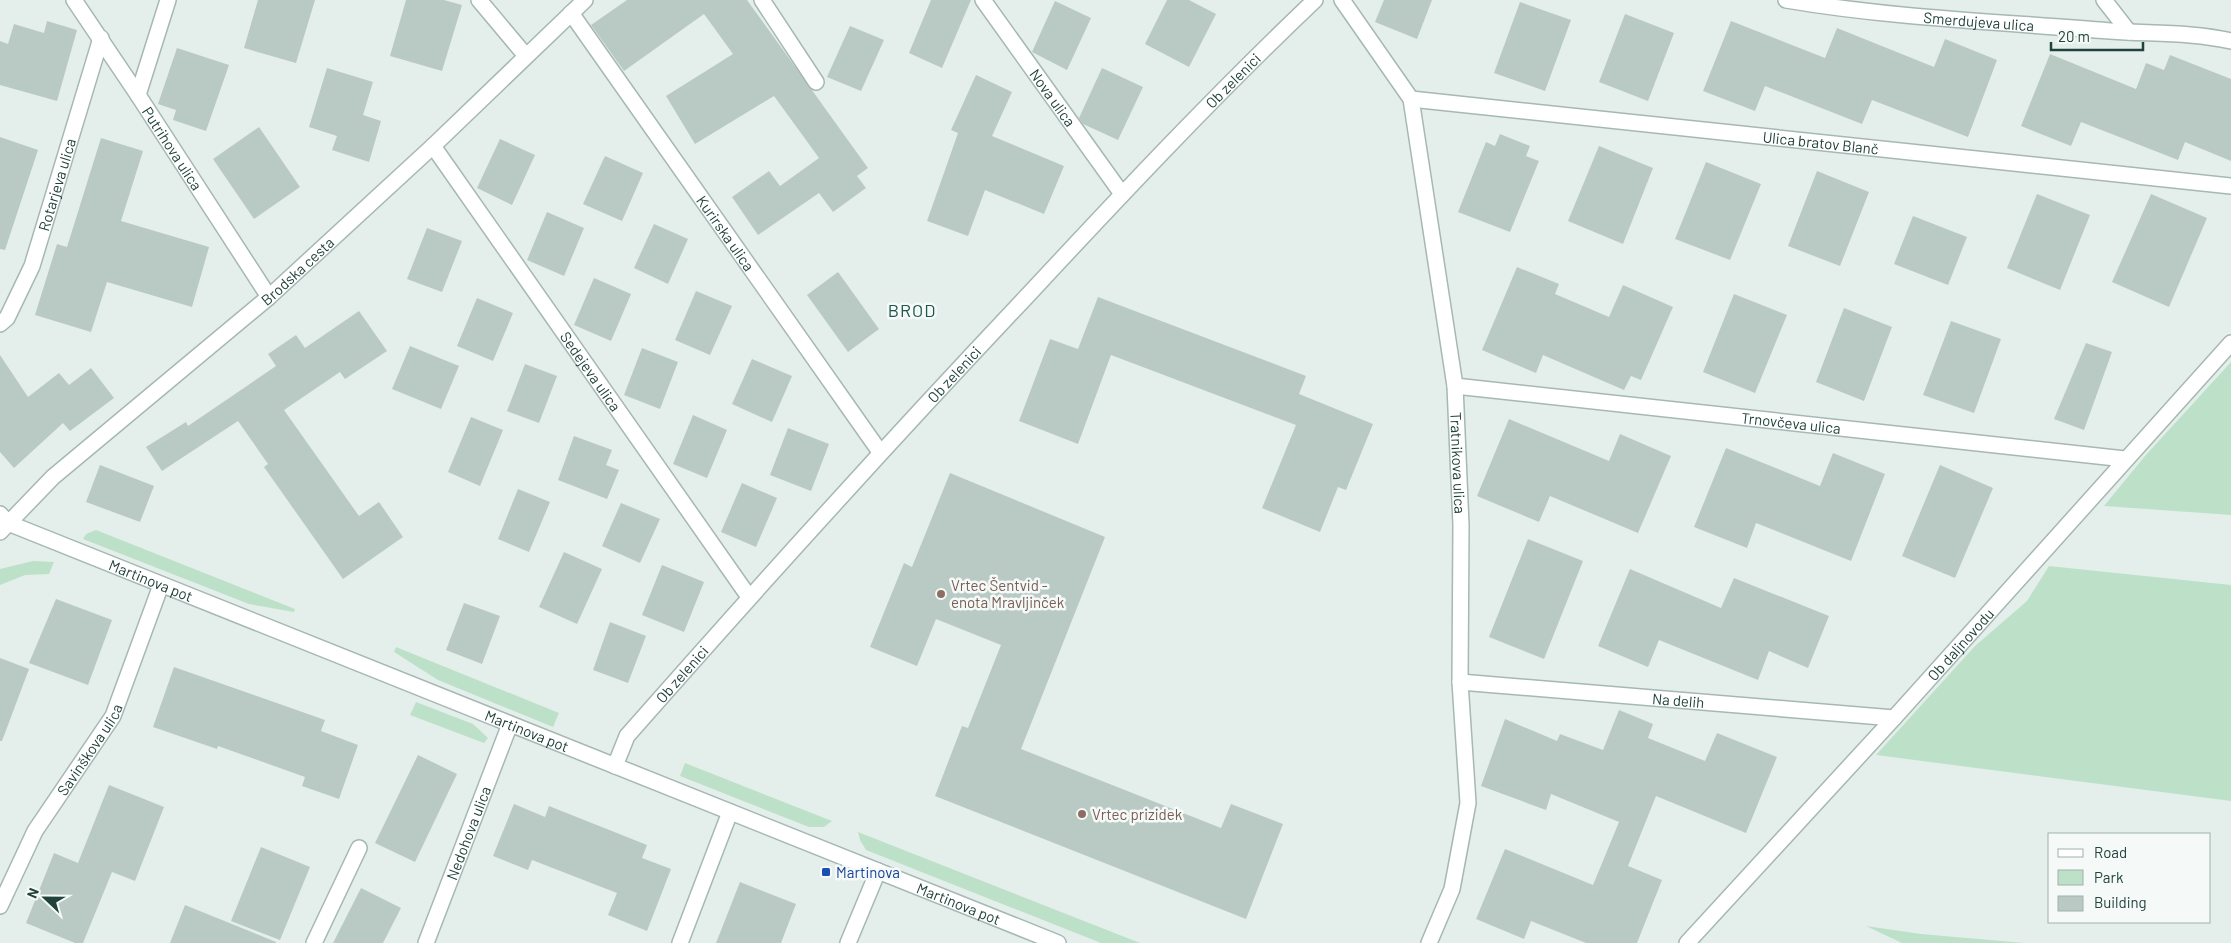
<svg xmlns="http://www.w3.org/2000/svg" width="2231" height="943" viewBox="0 0 2231 943" font-family="Barlow,sans-serif">
<style>
.green{fill:#bce1c8}
.building{fill:#b9cac4}
.lines{fill:none;stroke-linecap:round;stroke-linejoin:round}
.street-casing{stroke:#a6b8b3;stroke-width:18}
.street{stroke:#fff;stroke-width:15}
.education-dot{fill:#8d6e63;stroke:#f5faf8;stroke-width:2}
.transit-dot{fill:#1a4fb4;stroke:#f5faf8;stroke-width:2}
.labels{text-anchor:middle;dominant-baseline:central;stroke-width:5;stroke-linejoin:round;paint-order:stroke}
.street-label{font-size:15px;fill:#22423c;stroke:#f5faf8}
.education-label{font-size:15px;fill:#785e54;stroke:#f5faf8;text-anchor:start}
.transit-label{font-size:15px;fill:#164399;stroke:#f5faf8;text-anchor:start}
.quarter-label{font-size:18px;letter-spacing:1px;fill:#1c564c;stroke:#f5faf8}
</style>
<rect width="100%" height="100%" fill="#e4efeb"/>
<!-- green -->
<g class="green">
<path d="M 2231,362 L 2231,515 L 2104,506 L 2145,456 Z"/>
<path d="M 96,530 L 295,609 L 294,612 L 249,604 L 83,539 L 86,534 Z"/>
<path d="M 33,561 L 54,562 L 49,574 L 25,575 L 0,585 L 0,569 Z"/>
<path d="M 2049,566 L 2231,585 L 2231,801 L 1876,755 L 1975,646 L 2027,601 Z"/>
<path d="M 396,647 L 559,713 L 553,727 L 438,680 L 394,652 Z"/>
<path d="M 416,702 L 473,724 L 488,738 L 484,743 L 410,715 Z"/>
<path d="M 685,763 L 832,821 L 824,827 L 809,827 L 680,776 Z"/>
<path d="M 858,832 L 1140,943 L 1101,943 L 866,850 L 860,840 Z"/>
<path d="M 1866,926 L 1921,934 L 2025,943 L 1902,943 Z"/>
</g>
<!-- building -->
<g class="building">
<path d="M 258,0 L 315,0 L 296,63 L 244,48 Z"/>
<path d="M 406,0 L 444,0 L 462,5 L 442,71 L 390,56 Z"/>
<path d="M 627,0 L 747,0 L 868,168 L 857,176 L 866,188 L 833,212 L 819,193 L 758,235 L 732,197 L 769,171 L 780,186 L 819,158 L 774,96 L 695,144 L 666,96 L 733,54 L 704,14 L 624,71 L 591,25 Z"/>
<path d="M 931,0 L 971,0 L 942,68 L 909,53 Z"/>
<path d="M 1167,0 L 1189,0 L 1216,14 L 1189,67 L 1145,44 Z"/>
<path d="M 1384,0 L 1432,0 L 1417,39 L 1375,22 Z"/>
<path d="M 1055,1 L 1091,18 L 1067,70 L 1032,52 Z"/>
<path d="M 1520,2 L 1571,20 L 1545,91 L 1494,73 Z"/>
<path d="M 1625,14 L 1674,33 L 1648,101 L 1599,82 Z"/>
<path d="M 47,21 L 77,30 L 57,101 L 0,85 L 0,41 L 8,44 L 14,24 L 44,33 Z"/>
<path d="M 1731,21 L 1825,58 L 1837,28 L 1934,67 L 1945,39 L 1997,60 L 1968,137 L 1872,100 L 1862,124 L 1765,86 L 1755,111 L 1703,91 Z"/>
<path d="M 850,26 L 884,40 L 861,91 L 827,77 Z"/>
<path d="M 177,48 L 229,65 L 206,131 L 173,120 L 176,110 L 158,104 Z"/>
<path d="M 2050,54 L 2136,89 L 2146,63 L 2164,70 L 2170,55 L 2231,79 L 2231,161 L 2185,142 L 2178,160 L 2081,122 L 2071,146 L 2021,126 Z"/>
<path d="M 327,68 L 373,82 L 363,115 L 381,121 L 369,162 L 332,150 L 337,136 L 309,127 Z"/>
<path d="M 1102,68 L 1143,87 L 1118,140 L 1083,124 L 1079,118 Z"/>
<path d="M 976,75 L 1012,92 L 992,136 L 1064,166 L 1044,214 L 985,190 L 968,236 L 927,221 L 958,133 L 951,130 Z"/>
<path d="M 259,127 L 300,187 L 254,219 L 213,159 Z"/>
<path d="M 1500,134 L 1530,146 L 1526,156 L 1539,161 L 1510,232 L 1458,212 L 1486,142 L 1495,146 Z"/>
<path d="M 0,137 L 38,150 L 5,250 L 0,249 Z"/>
<path d="M 101,138 L 143,151 L 121,221 L 209,247 L 192,307 L 107,282 L 91,332 L 35,315 L 57,244 L 67,247 Z"/>
<path d="M 500,139 L 535,155 L 512,205 L 477,188 Z"/>
<path d="M 1599,146 L 1653,168 L 1623,244 L 1568,221 Z"/>
<path d="M 605,156 L 643,173 L 622,221 L 583,204 Z"/>
<path d="M 1706,162 L 1761,184 L 1730,260 L 1675,239 Z"/>
<path d="M 1817,171 L 1869,192 L 1840,266 L 1788,246 Z"/>
<path d="M 2037,194 L 2090,215 L 2060,290 L 2007,268 Z"/>
<path d="M 2151,194 L 2207,218 L 2169,307 L 2112,282 Z"/>
<path d="M 547,212 L 584,228 L 564,276 L 527,260 Z"/>
<path d="M 1913,216 L 1967,237 L 1948,285 L 1894,264 Z"/>
<path d="M 654,224 L 688,239 L 668,284 L 634,268 Z"/>
<path d="M 427,228 L 462,241 L 442,292 L 407,279 Z"/>
<path d="M 1517,267 L 1559,284 L 1555,294 L 1609,317 L 1623,285 L 1673,307 L 1641,380 L 1631,376 L 1624,390 L 1543,355 L 1536,373 L 1482,350 Z"/>
<path d="M 838,272 L 879,329 L 848,352 L 807,295 Z"/>
<path d="M 594,278 L 631,294 L 611,341 L 574,325 Z"/>
<path d="M 696,291 L 732,306 L 710,355 L 675,340 Z"/>
<path d="M 1734,294 L 1787,315 L 1755,393 L 1703,372 Z"/>
<path d="M 1098,297 L 1306,376 L 1299,394 L 1373,424 L 1346,490 L 1338,487 L 1320,532 L 1262,508 L 1296,425 L 1111,355 L 1078,444 L 1019,421 L 1050,339 L 1078,349 Z"/>
<path d="M 477,298 L 513,313 L 493,361 L 457,346 Z"/>
<path d="M 1844,308 L 1892,327 L 1864,401 L 1816,382 Z"/>
<path d="M 359,311 L 387,351 L 345,379 L 340,372 L 284,410 L 359,516 L 379,502 L 403,537 L 343,579 L 264,467 L 268,464 L 238,421 L 162,471 L 146,447 L 186,422 L 188,426 L 276,366 L 268,354 L 296,335 L 305,348 Z"/>
<path d="M 1951,321 L 2001,339 L 1974,413 L 1923,395 Z"/>
<path d="M 2086,343 L 2112,352 L 2084,430 L 2054,419 Z"/>
<path d="M 410,346 L 459,366 L 441,409 L 392,389 Z"/>
<path d="M 642,348 L 678,362 L 660,409 L 624,395 Z"/>
<path d="M 0,355 L 28,397 L 59,373 L 69,385 L 91,368 L 114,398 L 70,431 L 63,423 L 14,468 L 0,452 Z"/>
<path d="M 752,359 L 792,376 L 772,422 L 732,404 Z"/>
<path d="M 525,364 L 557,376 L 539,423 L 507,411 Z"/>
<path d="M 693,415 L 727,430 L 707,478 L 673,464 Z"/>
<path d="M 471,417 L 503,430 L 480,486 L 448,472 Z"/>
<path d="M 1509,419 L 1609,461 L 1620,434 L 1671,456 L 1638,533 L 1550,496 L 1539,522 L 1477,496 Z"/>
<path d="M 788,428 L 829,444 L 811,491 L 770,475 Z"/>
<path d="M 574,436 L 612,450 L 606,465 L 619,470 L 607,499 L 558,480 Z"/>
<path d="M 1726,448 L 1820,486 L 1833,453 L 1885,474 L 1851,561 L 1756,523 L 1747,548 L 1694,527 Z"/>
<path d="M 100,465 L 154,486 L 140,522 L 86,502 Z"/>
<path d="M 1940,465 L 1993,488 L 1955,578 L 1902,556 Z"/>
<path d="M 950,473 L 1105,537 L 1021,749 L 1221,828 L 1231,804 L 1283,824 L 1246,919 L 935,796 L 962,726 L 968,728 L 1001,645 L 936,619 L 917,666 L 870,647 L 904,563 L 912,567 Z"/>
<path d="M 742,483 L 777,498 L 756,547 L 721,532 Z"/>
<path d="M 518,489 L 550,502 L 529,552 L 498,539 Z"/>
<path d="M 621,503 L 660,519 L 640,563 L 602,546 Z"/>
<path d="M 1528,539 L 1583,561 L 1544,659 L 1489,637 Z"/>
<path d="M 564,552 L 602,569 L 577,624 L 539,607 Z"/>
<path d="M 662,565 L 704,582 L 684,632 L 642,615 Z"/>
<path d="M 1630,569 L 1721,608 L 1734,578 L 1829,616 L 1808,668 L 1769,651 L 1758,680 L 1659,640 L 1648,667 L 1598,646 Z"/>
<path d="M 56,599 L 112,620 L 88,685 L 29,663 Z"/>
<path d="M 464,603 L 500,616 L 482,664 L 446,650 Z"/>
<path d="M 610,622 L 646,636 L 628,683 L 593,670 Z"/>
<path d="M 0,658 L 29,669 L 2,741 L 0,741 Z"/>
<path d="M 174,667 L 325,720 L 321,731 L 358,745 L 339,799 L 302,786 L 305,777 L 218,746 L 217,749 L 153,727 Z"/>
<path d="M 1619,710 L 1653,724 L 1648,738 L 1705,761 L 1717,733 L 1777,757 L 1746,833 L 1656,796 L 1628,866 L 1662,880 L 1637,943 L 1586,943 L 1531,921 L 1524,939 L 1476,919 L 1505,849 L 1593,885 L 1619,822 L 1551,794 L 1546,810 L 1481,786 L 1505,719 L 1557,741 L 1560,734 L 1603,750 Z"/>
<path d="M 418,755 L 457,774 L 415,862 L 375,843 Z"/>
<path d="M 109,785 L 164,807 L 135,881 L 112,872 L 83,943 L 75,943 L 26,923 L 54,853 L 78,863 Z"/>
<path d="M 514,804 L 545,817 L 549,806 L 647,845 L 642,858 L 671,869 L 647,931 L 608,915 L 617,893 L 532,860 L 528,870 L 493,856 Z"/>
<path d="M 261,847 L 310,867 L 280,940 L 231,921 Z"/>
<path d="M 740,882 L 796,904 L 781,943 L 716,943 Z"/>
<path d="M 361,888 L 401,908 L 383,943 L 333,943 Z"/>
<path d="M 185,905 L 276,942 L 276,943 L 170,943 Z"/>
</g>
<g class="lines">
<!-- street casing -->
<g class="street-casing">
<g id="street">
<path id="s1" d="M 74,0 L 138,95 L 269,297"/>
<path d="M 479,0 L 526,56"/>
<path d="M 762,0 L 816,82"/>
<path id="s2" d="M 983,0 L 1122,194"/>
<path id="s3" d="M 1342,0 L 1411,99 L 1455,386 L 1461,525 L 1460,682 L 1468,803 L 1452,889 L 1429,943"/>
<path id="s4" d="M 1786,0 C 1892,18 2002,22 2110,31 C 2150,34 2192,32 2231,41"/>
<path d="M 2104,0 L 2129,32"/>
<path id="s5" d="M 571,13 L 880,452"/>
<path d="M 138,95 L 168,0"/>
<path id="s6" d="M 1411,99 L 2231,186"/>
<path id="s7" d="M 433,146 L 749,597"/>
<path id="s8" d="M 0,324 L 7,318 L 32,266 L 101,38"/>
<path id="s9" d="M 1455,386 L 2125,459"/>
<path id="s10" d="M 0,514 L 8,523 L 1058,943"/>
<path id="s11" d="M 0,532 L 53,477 L 269,297 L 433,146 L 585,0"/>
<path id="s12" d="M 1460,682 L 1894,718"/>
<path id="s13" d="M 615,766 L 627,736 C 759,586 892,439 1029,294 C 1122,194 1216,94 1315,0"/>
<path id="s14" d="M 0,906 L 35,831 L 113,716 L 161,585"/>
<path d="M 314,943 L 359,848"/>
<path id="s15" d="M 426,943 L 510,724"/>
<path d="M 680,943 L 730,812"/>
<path d="M 848,943 L 878,871"/>
<path id="s16" d="M 1687,943 L 1894,718 L 2231,343"/>
</g>
</g>
<!-- street -->
<use href="#street" class="street"/>
</g>
<!-- markers -->
<g class="education-dot">
<circle cx="941" cy="594" r="5"/>
<circle cx="1082" cy="814" r="5"/>
</g>
<rect class="transit-dot" x="821" y="867" width="10" height="10" rx="2.5"/>
<g class="labels">
<!-- street labels -->
<g class="street-label">
<text stroke="none"><textPath href="#s4" startOffset="194">Smerdujeva ulica</textPath></text>
<text stroke="none"><textPath href="#s13" startOffset="925">Ob zelenici</textPath></text>
<text stroke="none"><textPath href="#s2" startOffset="120">Nova ulica</textPath></text>
<text stroke="none"><textPath href="#s6" startOffset="412">Ulica bratov Blanč</textPath></text>
<text stroke="none"><textPath href="#s1" startOffset="178">Putrihova ulica</textPath></text>
<text stroke="none"><textPath href="#s8" startOffset="152">Rotarjeva ulica</textPath></text>
<text stroke="none"><textPath href="#s5" startOffset="269">Kurirska ulica</textPath></text>
<text stroke="none"><textPath href="#s11" startOffset="396">Brodska cesta</textPath></text>
<text stroke="none"><textPath href="#s7" startOffset="275">Sedejeva ulica</textPath></text>
<text stroke="none"><textPath href="#s13" startOffset="520">Ob zelenici</textPath></text>
<text stroke="none"><textPath href="#s9" startOffset="338">Trnovčeva ulica</textPath></text>
<text stroke="none"><textPath href="#s3" startOffset="488">Tratnikova ulica</textPath></text>
<text stroke="none"><textPath href="#s10" startOffset="166">Martinova pot</textPath></text>
<text stroke="none"><textPath href="#s16" startOffset="405">Ob daljnovodu</textPath></text>
<text stroke="none"><textPath href="#s13" startOffset="115">Ob zelenici</textPath></text>
<text stroke="none"><textPath href="#s12" startOffset="219">Na delih</textPath></text>
<text stroke="none"><textPath href="#s10" startOffset="571">Martinova pot</textPath></text>
<text stroke="none"><textPath href="#s14" startOffset="181">Savinškova ulica</textPath></text>
<text stroke="none"><textPath href="#s15" startOffset="118">Nedohova ulica</textPath></text>
<text stroke="none"><textPath href="#s10" startOffset="1036">Martinova pot</textPath></text>
</g>
<!-- education labels -->
<g class="education-label">
<text x="951" y="585">Vrtec Šentvid -<tspan x="951" dy="17">enota Mravljinček</tspan></text>
<text x="1092" y="814">Vrtec prizidek</text>
</g>
<!-- transit labels -->
<g class="transit-label">
<text x="836" y="872">Martinova</text>
</g>
<!-- quarter labels -->
<g class="quarter-label">
<text x="912" y="310">BROD</text>
</g>
</g>
<!-- legend -->
<rect x="2048" y="833" width="162" height="90" fill="#f5faf8" stroke="#a1b0ad"/>
<rect x="2058" y="849" width="25" height="8" fill="#ffffff" stroke="#a1b0ad"/>
<text x="2094" y="858" font-size="15" fill="#22423c">Road</text>
<rect x="2058" y="870" width="25" height="15" fill="#bce1c8" stroke="#a1b0ad"/>
<text x="2094" y="883" font-size="15" fill="#22423c">Park</text>
<rect x="2058" y="896" width="25" height="15" fill="#b9cac4" stroke="#a1b0ad"/>
<text x="2094" y="908" font-size="15" fill="#22423c">Building</text>
<!-- north arrow -->
<g transform="translate(45 898) rotate(292)" stroke="#f5faf8" stroke-width="4" paint-order="stroke">
<path d="M0-4L9 19L0 12L-9 19Z" fill="#22423c"/>
<text y="-8" font-size="14" font-weight="bold" text-anchor="middle" fill="#22423c">N</text>
</g>
<!-- scale -->
<path d="M2051 42v8h92v-8" fill="none" stroke="#22423c" stroke-width="2.5"/>
<text x="2058" y="42" font-size="15" fill="#22423c" stroke="#f5faf8" stroke-width="4" paint-order="stroke">20 m</text>
</svg>
